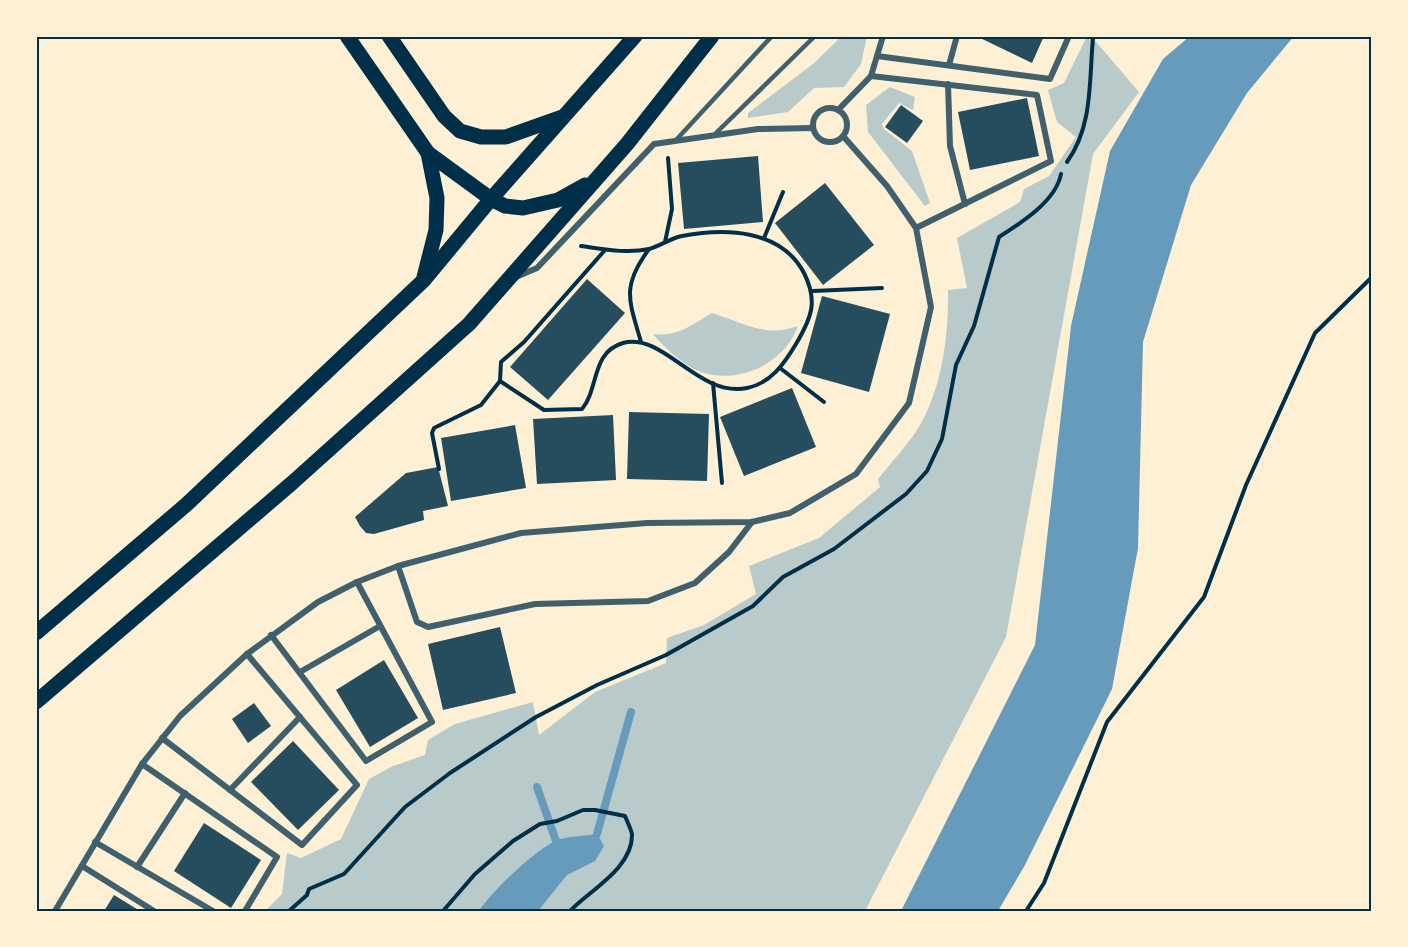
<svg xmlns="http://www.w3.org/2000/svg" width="1408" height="947" viewBox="0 0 1408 947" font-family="'Titillium Web',sans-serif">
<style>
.green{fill:#b9caca}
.water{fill:#669bbc}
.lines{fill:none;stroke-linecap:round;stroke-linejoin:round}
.stream{stroke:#669bbc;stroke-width:8}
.building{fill:#264d5e}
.path{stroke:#003049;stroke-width:4}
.service{stroke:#3f606c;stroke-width:4.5}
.minor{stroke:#3f606c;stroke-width:6}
.primary{stroke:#003049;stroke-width:15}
.neatline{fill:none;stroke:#003049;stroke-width:2}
</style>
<rect width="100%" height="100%" fill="#fdf0d5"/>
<!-- green -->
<g class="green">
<path d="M 842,36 L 867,36 L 861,64 L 844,87 L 814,88 L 788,112 L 748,118 L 748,113 L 813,64 Z"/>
<path d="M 1087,36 L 1091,36 L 1139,92 L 1093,154 L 1006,637 L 865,911 L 265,911 L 282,894 L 287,853 L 301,858 L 341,839 L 369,779 L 393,766 L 425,755 L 428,740 L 455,724 L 533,702 L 539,735 L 595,692 L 666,663 L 667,638 L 704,625 L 756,594 L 749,566 L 819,538 L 880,487 L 878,479 C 889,465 902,451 913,436 C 941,397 949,337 948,290 L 967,288 L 957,238 L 1020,202 L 1024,189 L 1049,176 L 1076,137 L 1057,122 L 1048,90 L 1064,83 Z"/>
<path d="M 890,87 L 915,97 L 913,110 L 899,103 L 882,124 L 884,129 L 912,151 L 930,203 L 925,206 L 868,132 L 866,105 Z"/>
<path d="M 712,313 C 745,323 764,338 798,326 C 784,365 735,387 696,370 C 680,362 664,347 653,334 C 678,337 691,325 712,313 Z"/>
</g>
<!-- water -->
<g class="water">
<path d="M 1190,36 L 1294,36 L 1247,93 L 1191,185 L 1143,342 L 1138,548 L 1112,689 L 1025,865 L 998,911 L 901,911 L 1035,645 L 1071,326 L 1110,151 L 1163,59 Z"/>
<path d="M 597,834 L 604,846 L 595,861 L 567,875 L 538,911 L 479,911 C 492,891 533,852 555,841 C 567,836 584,836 597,834 Z"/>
</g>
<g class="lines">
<!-- stream -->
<g class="stream">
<path d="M 537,787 L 556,841"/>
<path d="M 597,834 L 631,712"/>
</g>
</g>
<!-- building -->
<g class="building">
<path d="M 976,36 L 1044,36 L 1032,63 Z"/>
<path d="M 1027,98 L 1039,156 L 970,170 L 958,112 Z"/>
<path d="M 901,105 L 923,121 L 907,143 L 885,127 Z"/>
<path d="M 758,156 L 763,222 L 684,229 L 678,163 Z"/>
<path d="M 825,183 L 874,245 L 823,285 L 775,223 Z"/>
<path d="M 587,279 L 625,313 L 548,400 L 510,367 Z"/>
<path d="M 822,296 L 890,314 L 869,392 L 801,373 Z"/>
<path d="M 792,388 L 816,447 L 744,476 L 720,417 Z"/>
<path d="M 629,412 L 709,414 L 707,481 L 627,479 Z"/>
<path d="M 613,415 L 616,480 L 537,484 L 533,419 Z"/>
<path d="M 515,425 L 526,488 L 451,501 L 441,438 Z"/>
<path d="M 438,467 L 448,506 L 423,511 L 424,520 L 374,534 L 366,533 L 360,526 L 355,517 L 406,473 Z"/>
<path d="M 500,627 L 516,693 L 443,710 L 428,644 Z"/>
<path d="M 384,660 L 418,718 L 370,747 L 336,690 Z"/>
<path d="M 254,703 L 271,726 L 248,743 L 232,719 Z"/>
<path d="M 293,741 L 339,790 L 298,830 L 251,782 Z"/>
<path d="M 204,823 L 261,860 L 231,908 L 174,871 Z"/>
<path d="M 114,895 L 140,911 L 104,911 Z"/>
</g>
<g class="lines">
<!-- path -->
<g class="path">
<path d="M 1067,162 C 1093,126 1089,81 1093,38 L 1096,36"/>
<path d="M 764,238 L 783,192"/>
<path d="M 665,242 L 672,209 L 668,158"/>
<path d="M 813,291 L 882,288"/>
<path d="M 641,342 C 629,300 621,287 649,249"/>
<path d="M 780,368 L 824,402"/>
<path d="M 500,381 L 544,410 L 582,409 C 599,389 591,352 623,343 C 664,332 698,398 747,388 C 771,383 784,364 796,344 C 812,317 818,301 804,273 C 781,229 725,228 682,236 C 671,238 660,246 649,249 C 627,254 603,249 581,246"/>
<path d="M 713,383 L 722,483"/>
<path d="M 439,469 L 432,433 L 434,428 L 481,405 L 500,381 L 501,362 L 524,342 L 605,250"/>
<path d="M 289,911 L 307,895 L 309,889 L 344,874 L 405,807 L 450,773 L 536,717 L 597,685 L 666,655 L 753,606 L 783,577 L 834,549 L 906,494 L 927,471 L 942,439 L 956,365 L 974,326 L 999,237 C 1021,223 1056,201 1061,174"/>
<path d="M 443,911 L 475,874 L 513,841 L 540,824 L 557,821 L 583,810 L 595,810 L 625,816 C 627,821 631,829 632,834 C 633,868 590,890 570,911"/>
<path d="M 1026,911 L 1044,883 L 1107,722 L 1204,597 L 1246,485 L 1315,333 L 1372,277"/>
</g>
<!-- service -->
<g class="service">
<path d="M 715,134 L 815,36"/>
<path d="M 677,139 L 772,36"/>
</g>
<!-- minor -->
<g class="minor">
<path d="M 877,56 L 1050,79 L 1069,36"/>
<path d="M 949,65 L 957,36"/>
<path d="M 871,76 L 1037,95 L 1051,161 L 916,228"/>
<path d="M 948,84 L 950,146 L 965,204"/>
<circle cx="830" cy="125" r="17"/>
<path d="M 838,110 L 871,76 L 883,36"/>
<path d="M 516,277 L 537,268 L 654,144 L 758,129 L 813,128"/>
<path d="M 398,566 L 417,622 L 428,627 L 535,604 L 648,601 L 695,583 L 729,552 L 752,522"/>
<path d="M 271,635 L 366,761 L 432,722 L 357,582"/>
<path d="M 300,672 L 380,626"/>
<path d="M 162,738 L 302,845 L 357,785 L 247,654"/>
<path d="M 142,764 L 277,857 L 245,911"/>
<path d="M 230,790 L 300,717"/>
<path d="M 95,842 L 213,911"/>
<path d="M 82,866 L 154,911"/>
<path d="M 137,867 L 185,793"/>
<path d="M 55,911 L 142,764 L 180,716 L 247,654 L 318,602 L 357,582 L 398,566 L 521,533 L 647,523 L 752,522 L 790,513 L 856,474 L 909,403 L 931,307 L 916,228 L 887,186 L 843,136"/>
</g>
<!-- primary -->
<g class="primary">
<path d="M 347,36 L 428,153 L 491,199 L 505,206 L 523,208 L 558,200 L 585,185"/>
<path d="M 389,36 L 444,116 L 460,131 L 481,137 L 506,137 L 562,117"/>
<path d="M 424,277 L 436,230 L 437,198 L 428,153"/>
<path d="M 36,633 L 187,504 L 424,280 L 491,199 L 635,36"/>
<path d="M 36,702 L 292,483 L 469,324 L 627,144 L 712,36"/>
</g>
</g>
<!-- border -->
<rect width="1408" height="947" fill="none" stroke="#fdf0d5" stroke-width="75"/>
<rect x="38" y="38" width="1332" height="872" class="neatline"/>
</svg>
